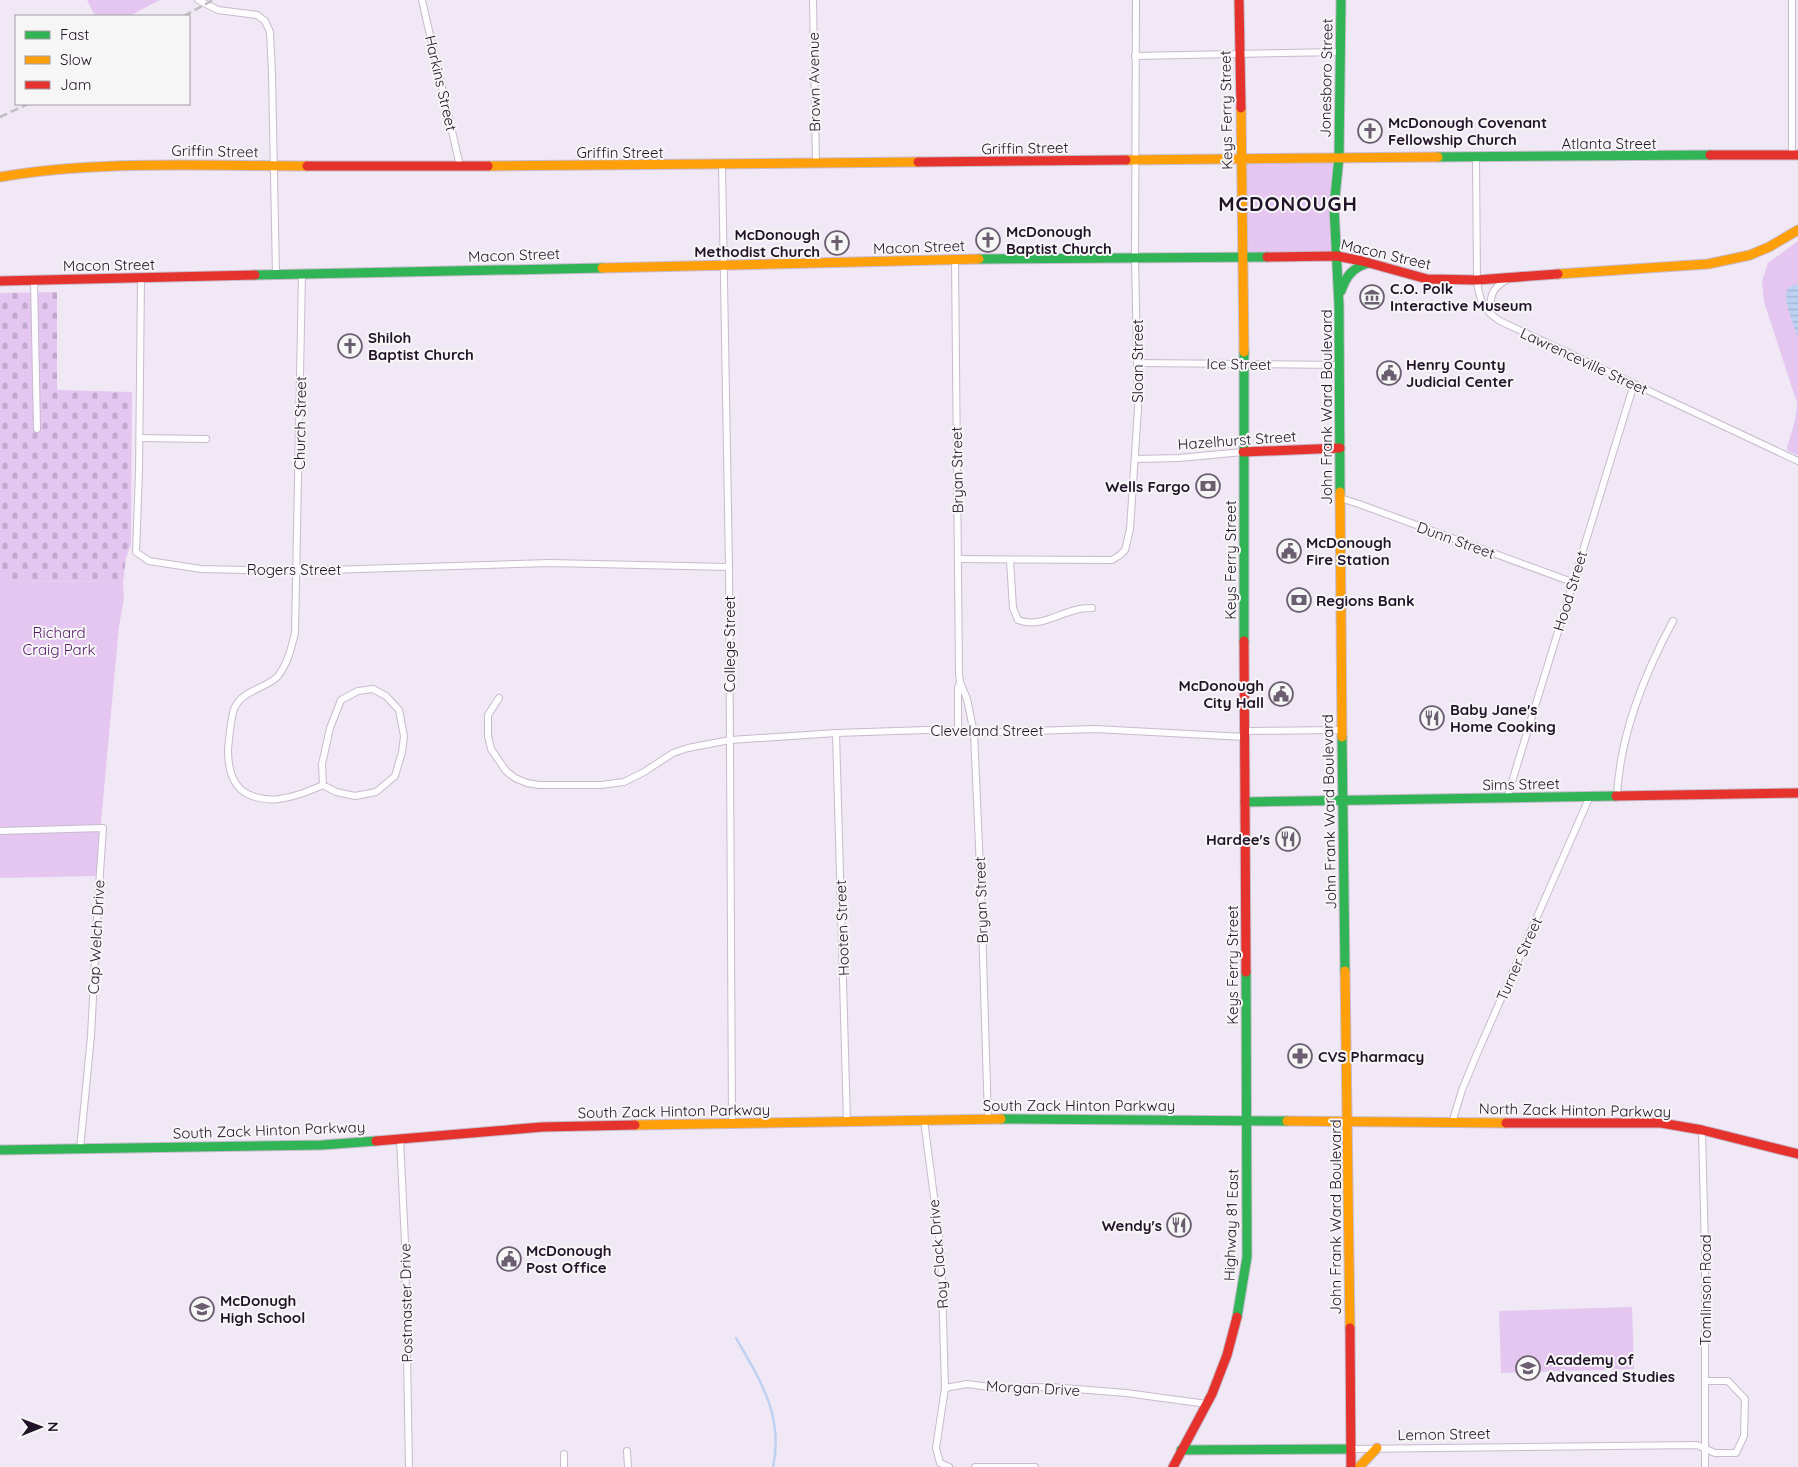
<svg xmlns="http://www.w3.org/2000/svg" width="1798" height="1467" viewBox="0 0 1798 1467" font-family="Quicksand,sans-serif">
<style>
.cemetery{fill:url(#cemetery-stones)}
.green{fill:#e4c6f1}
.water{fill:url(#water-rules)}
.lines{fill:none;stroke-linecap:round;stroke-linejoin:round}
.stream{stroke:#bdd1f2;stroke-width:2.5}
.street-casing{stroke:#c7bbcc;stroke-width:8}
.fast-casing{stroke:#c7bbcc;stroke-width:11}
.slow-casing{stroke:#c7bbcc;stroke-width:11}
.jam-casing{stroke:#c7bbcc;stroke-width:11}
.street{stroke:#fdfcfe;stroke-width:6}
.fast{stroke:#30b455;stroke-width:9}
.slow{stroke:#ff9f0a;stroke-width:9}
.jam{stroke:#e5322d;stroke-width:9}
.rail{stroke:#c1bec2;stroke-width:2.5;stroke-dasharray:8 4;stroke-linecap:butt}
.labels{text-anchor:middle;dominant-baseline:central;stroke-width:4;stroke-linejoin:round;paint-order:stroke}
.street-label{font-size:15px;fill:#231329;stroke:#f6f6f6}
.poi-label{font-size:15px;font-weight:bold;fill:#231329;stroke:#f6f6f6;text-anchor:start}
.park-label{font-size:15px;fill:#55166b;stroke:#f6f6f6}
.district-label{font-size:20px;font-weight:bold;letter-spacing:1px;fill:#231329;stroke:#f6f6f6}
</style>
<defs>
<pattern id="cemetery-stones" width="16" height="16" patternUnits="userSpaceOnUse" patternTransform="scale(1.25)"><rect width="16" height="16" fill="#e4c6f1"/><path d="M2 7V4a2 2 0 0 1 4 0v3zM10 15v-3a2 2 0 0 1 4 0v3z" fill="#c3a9cf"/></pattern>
<pattern id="water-rules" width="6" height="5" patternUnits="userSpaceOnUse" patternTransform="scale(1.25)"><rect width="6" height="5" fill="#bdd1f2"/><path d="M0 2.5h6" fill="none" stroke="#a2b3d0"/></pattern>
</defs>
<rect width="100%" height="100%" fill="#f1e8f5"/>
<!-- cemetery -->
<path class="cemetery" d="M 57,292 L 57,390 L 132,392 L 131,544 L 126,558 L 123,582 L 2,581 L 2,568 L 0,564 L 0,293 Z"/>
<!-- green -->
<g class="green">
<path d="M 87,0 L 160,0 L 129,16 L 95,16 Z"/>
<path d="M 1339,157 L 1337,256 L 1244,257 L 1240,160 Z"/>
<path d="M 1798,241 L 1798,455 L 1788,451 L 1787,448 C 1791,433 1797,418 1797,403 L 1764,302 L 1762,281 L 1768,263 Z"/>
<path d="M 0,564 L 2,568 L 2,581 L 123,582 L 124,599 L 119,626 L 96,876 L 0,878 Z"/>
<path d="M 1632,1307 L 1634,1369 L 1501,1373 L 1499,1311 Z"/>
</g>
<!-- water -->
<path class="water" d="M 1793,285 L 1798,285 L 1798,337 C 1795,328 1782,298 1787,290 C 1788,288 1791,287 1793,285 Z"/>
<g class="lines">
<!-- stream -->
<path class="stream" d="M 736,1338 C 760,1380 784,1416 773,1467"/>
<!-- street casing -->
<g class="street-casing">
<g id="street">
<path d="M 198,0 L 218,10 L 257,15 L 265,21 L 270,32 L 272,74 L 276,275"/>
<path d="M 422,0 L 460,166"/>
<path d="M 813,0 L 816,164"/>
<path d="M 1135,56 L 1340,52"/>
<path d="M 1792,155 L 1792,0"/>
<path d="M 1476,157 L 1477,280 C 1479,300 1483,310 1500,321 L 1798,461"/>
<path d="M 722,165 L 729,567 L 732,1123"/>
<path d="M 955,259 L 959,674 L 960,682 L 967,699 L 974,733 L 981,892 L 988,1119"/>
<path d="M 302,274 L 295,633 C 291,649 288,663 278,676 C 266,689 244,689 235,707 C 231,714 229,740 228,749 C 228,761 229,775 237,785 C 245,797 266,801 279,799 C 295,797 309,791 323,785"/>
<path d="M 141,278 L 139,472 L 136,552 L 149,561 L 201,569 L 297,571 L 550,563 L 729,567"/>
<path d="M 34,280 L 37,429"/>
<path d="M 1490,313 C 1490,297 1491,289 1506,280"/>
<path d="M 1138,363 L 1340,365"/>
<path d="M 140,438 L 206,439"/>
<path d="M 1135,459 L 1179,458 L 1243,452"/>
<path d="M 1340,498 L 1359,504 L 1572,582"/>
<path d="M 958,559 L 1112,560 L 1120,555 L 1125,550 L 1130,529 L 1138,409 L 1135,257 L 1136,0"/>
<path d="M 1010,560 L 1013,608 L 1018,620 C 1039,628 1057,614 1076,610 C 1081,608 1087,608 1092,608"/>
<path d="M 373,689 L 386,696 L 399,710 L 404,736 L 402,752 L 395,776 L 376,792 L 355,796 L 336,792 L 323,785 L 322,764 L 330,728 L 341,700 L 358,691 Z"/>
<path d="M 499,698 L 488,715 L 488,736 L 491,749 L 506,771 L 515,778 L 527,783 L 539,785 L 601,785 L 624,782 L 644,772 L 673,753 L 688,748 L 730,740 L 836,733 L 926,730 L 958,730 L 974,733 L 1095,729 L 1245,737"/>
<path d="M 958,730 L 958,688 L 960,682"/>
<path d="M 1245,731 L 1342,730"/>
<path d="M 836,733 L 847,1122"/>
<path d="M 1617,796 C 1620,734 1644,675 1673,621"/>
<path d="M 1507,798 L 1634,384"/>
<path d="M 0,831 L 103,828 L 98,902 L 91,1036 L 80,1149"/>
<path d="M 924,1120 L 941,1251 L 945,1388"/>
<path d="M 1452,1123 L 1462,1090 L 1476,1056 L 1590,796"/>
<path d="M 1702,1130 L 1705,1250 L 1705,1467"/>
<path d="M 400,1138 L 405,1243 L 409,1467"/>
<path d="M 1351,1449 L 1697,1445 L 1715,1453 L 1736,1453 L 1744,1436 L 1745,1399 L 1728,1381 L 1705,1381"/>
<path d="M 627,1451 L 628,1467"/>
<path d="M 564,1454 L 564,1467"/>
<path d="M 949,1467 L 940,1463 L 936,1448 L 945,1388 L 967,1384 L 997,1388 L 1051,1387 L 1126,1393 L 1207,1404"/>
<path d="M 975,1467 L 1035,1467"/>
</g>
</g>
<!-- fast casing -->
<g class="fast-casing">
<g id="fast">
<path d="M 1438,157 L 1710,155"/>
<path d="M 979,259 L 1267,257"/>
<path d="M 255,275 L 602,268"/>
<path d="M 1341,291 C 1346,276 1353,267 1369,263"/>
<path d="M 1244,352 L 1244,641"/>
<path d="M 1340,492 L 1339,305 L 1334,207 L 1339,157 L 1341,0"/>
<path d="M 1342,737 L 1345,971"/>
<path d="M 1245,802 L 1616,796"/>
<path d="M 1001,1119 L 1287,1121"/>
<path d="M 0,1150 L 322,1145 L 376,1141"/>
<path d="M 1237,1317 L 1247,1257 L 1246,972"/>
<path d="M 1181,1450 L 1351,1449"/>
</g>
</g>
<!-- slow casing -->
<g class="slow-casing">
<g id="slow">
<path d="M 1241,108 L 1244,352"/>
<path d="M 1126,160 L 1438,157"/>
<path d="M 488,166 L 918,162"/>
<path d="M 0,177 C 102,160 204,166 307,166"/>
<path d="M 602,268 L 979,259"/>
<path d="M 1558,274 L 1708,264 L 1750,255 L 1769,247 L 1798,230"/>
<path d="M 1340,492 L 1342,737"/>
<path d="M 1345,971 L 1350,1328"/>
<path d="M 1287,1121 L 1506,1123"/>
<path d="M 635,1125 L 1001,1119"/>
<path d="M 1359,1467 L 1377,1448"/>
</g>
</g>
<!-- jam casing -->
<g class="jam-casing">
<g id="jam">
<path d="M 1239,0 L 1241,108"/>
<path d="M 1710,155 L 1798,155"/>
<path d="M 918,162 L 1126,160"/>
<path d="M 307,166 L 488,166"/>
<path d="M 1267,257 L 1337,256 L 1362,261 L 1427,279 L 1477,280 L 1558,274"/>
<path d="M 0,281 L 255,275"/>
<path d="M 1243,452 L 1340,448"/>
<path d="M 1244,641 L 1246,972"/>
<path d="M 1616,796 L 1798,793"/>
<path d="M 1506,1123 L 1661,1123 L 1702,1130 L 1798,1154"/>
<path d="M 376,1141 L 542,1127 L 635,1125"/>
<path d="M 1350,1328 L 1351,1467"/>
<path d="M 1173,1467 L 1212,1394 L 1227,1355 L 1237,1317"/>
</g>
</g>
<!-- street -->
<use href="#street" class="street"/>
<!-- fast -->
<use href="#fast" class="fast"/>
<!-- slow -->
<use href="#slow" class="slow"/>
<!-- jam -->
<use href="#jam" class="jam"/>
<!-- rail -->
<g class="rail">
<path d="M 184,16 L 213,0"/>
<path d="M 0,117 L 28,104"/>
</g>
</g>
<!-- icons -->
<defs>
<g id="church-ring" transform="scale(1.25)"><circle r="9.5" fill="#f6f6f6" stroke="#6b5e70" stroke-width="1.5"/><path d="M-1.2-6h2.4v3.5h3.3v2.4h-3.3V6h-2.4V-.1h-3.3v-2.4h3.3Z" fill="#6b5e70"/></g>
<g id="museum-ring" transform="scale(1.25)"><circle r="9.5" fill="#f6f6f6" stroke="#6b5e70" stroke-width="1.5"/><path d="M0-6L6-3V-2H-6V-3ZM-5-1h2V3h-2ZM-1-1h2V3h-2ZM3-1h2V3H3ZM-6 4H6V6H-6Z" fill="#6b5e70"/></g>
<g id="civic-ring" transform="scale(1.25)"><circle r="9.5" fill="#f6f6f6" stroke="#6b5e70" stroke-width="1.5"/><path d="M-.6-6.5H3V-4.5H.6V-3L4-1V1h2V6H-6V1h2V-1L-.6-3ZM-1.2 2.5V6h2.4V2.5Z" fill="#6b5e70"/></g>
<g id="bank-ring" transform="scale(1.25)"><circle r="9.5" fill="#f6f6f6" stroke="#6b5e70" stroke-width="1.5"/><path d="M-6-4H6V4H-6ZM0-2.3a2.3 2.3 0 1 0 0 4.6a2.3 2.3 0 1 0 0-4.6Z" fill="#6b5e70"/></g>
<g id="restaurant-ring" transform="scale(1.25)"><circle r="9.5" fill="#f6f6f6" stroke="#6b5e70" stroke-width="1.5"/><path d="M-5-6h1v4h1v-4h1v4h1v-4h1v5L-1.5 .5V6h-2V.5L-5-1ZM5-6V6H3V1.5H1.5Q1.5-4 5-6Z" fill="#6b5e70"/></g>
<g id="pharmacy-ring" transform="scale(1.25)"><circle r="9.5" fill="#f6f6f6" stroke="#6b5e70" stroke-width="1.5"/><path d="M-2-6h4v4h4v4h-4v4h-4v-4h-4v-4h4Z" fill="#6b5e70"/></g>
<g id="school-ring" transform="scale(1.25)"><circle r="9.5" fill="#f6f6f6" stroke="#6b5e70" stroke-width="1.5"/><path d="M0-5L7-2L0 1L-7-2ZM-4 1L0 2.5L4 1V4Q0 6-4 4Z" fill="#6b5e70"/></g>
</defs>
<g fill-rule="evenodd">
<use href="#church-ring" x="1370" y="131"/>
<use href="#church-ring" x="988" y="240"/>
<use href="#church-ring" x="837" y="243"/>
<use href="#museum-ring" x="1372" y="297"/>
<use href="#church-ring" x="350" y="346"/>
<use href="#civic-ring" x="1389" y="373"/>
<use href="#bank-ring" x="1208" y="486"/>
<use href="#civic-ring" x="1289" y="551"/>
<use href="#bank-ring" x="1299" y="600"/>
<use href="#civic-ring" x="1281" y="694"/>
<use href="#restaurant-ring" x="1432" y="718"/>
<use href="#restaurant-ring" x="1288" y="839"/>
<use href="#pharmacy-ring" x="1300" y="1056"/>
<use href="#restaurant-ring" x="1179" y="1225"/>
<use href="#civic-ring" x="509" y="1259"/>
<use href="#school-ring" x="202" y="1309"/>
<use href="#school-ring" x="1528" y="1368"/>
</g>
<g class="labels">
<!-- street labels -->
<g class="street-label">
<text transform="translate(1326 78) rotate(-89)">Jonesboro Street</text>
<text transform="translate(814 82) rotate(-91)">Brown Avenue</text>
<text transform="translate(441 83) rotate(77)">Harkins Street</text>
<text transform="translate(1226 110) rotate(-91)">Keys Ferry Street</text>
<text x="1609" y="143">Atlanta Street</text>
<text transform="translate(1025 148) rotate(-1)">Griffin Street</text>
<text transform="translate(215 151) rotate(1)">Griffin Street</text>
<text x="620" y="152">Griffin Street</text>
<text transform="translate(919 247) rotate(-2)">Macon Street</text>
<text transform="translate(1386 254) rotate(13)">Macon Street</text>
<text transform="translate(514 255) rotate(-2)">Macon Street</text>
<text transform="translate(109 265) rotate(-1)">Macon Street</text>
<text transform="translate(1137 361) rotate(-90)">Sloan Street</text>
<text transform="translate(1584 361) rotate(25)">Lawrenceville Street</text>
<text transform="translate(1239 364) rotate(1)">Ice Street</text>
<text transform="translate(1326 407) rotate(-90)">John Frank Ward Boulevard</text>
<text transform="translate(300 423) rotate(-89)">Church Street</text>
<text transform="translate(1237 440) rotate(-4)">Hazelhurst Street</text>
<text transform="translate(957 470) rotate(-91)">Bryan Street</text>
<text transform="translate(1456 540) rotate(20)">Dunn Street</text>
<text transform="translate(1230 560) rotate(-90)">Keys Ferry Street</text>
<text x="294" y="569">Rogers Street</text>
<text transform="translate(1570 591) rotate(-73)">Hood Street</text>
<text transform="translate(729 644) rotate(-90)">College Street</text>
<text x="987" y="730">Cleveland Street</text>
<text transform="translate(1521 784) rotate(-1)">Sims Street</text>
<text transform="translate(1329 812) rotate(-91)">John Frank Ward Boulevard</text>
<text transform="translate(981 900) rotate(-92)">Bryan Street</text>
<text transform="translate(842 928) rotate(-92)">Hooten Street</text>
<text transform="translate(96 937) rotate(-87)">Cap Welch Drive</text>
<text transform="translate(1519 959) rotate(-66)">Turner Street</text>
<text transform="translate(1232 965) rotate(-90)">Keys Ferry Street</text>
<text x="1079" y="1105">South Zack Hinton Parkway</text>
<text transform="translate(1575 1110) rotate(1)">North Zack Hinton Parkway</text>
<text transform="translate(674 1111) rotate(-1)">South Zack Hinton Parkway</text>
<text transform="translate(269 1130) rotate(-2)">South Zack Hinton Parkway</text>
<text transform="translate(1335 1217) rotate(-90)">John Frank Ward Boulevard</text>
<text transform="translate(1231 1225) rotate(-88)">Highway 81 East</text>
<text transform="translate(938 1254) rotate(-95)">Roy Clack Drive</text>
<text transform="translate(1705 1290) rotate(-90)">Tomlinson Road</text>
<text transform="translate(406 1303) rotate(-91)">Postmaster Drive</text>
<text transform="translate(1033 1388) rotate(3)">Morgan Drive</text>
<text transform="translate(1444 1434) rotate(-1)">Lemon Street</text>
</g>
<!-- poi labels -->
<g class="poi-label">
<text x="1388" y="122">McDonough Covenant<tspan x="1388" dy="17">Fellowship Church</tspan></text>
<text x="1006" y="231">McDonough<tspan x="1006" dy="17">Baptist Church</tspan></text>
<text x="820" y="234" text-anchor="end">McDonough<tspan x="820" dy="17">Methodist Church</tspan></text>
<text x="1390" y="288">C.O. Polk<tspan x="1390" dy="17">Interactive Museum</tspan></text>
<text x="368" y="337">Shiloh<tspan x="368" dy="17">Baptist Church</tspan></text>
<text x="1406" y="364">Henry County<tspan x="1406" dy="17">Judicial Center</tspan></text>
<text x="1190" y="486" text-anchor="end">Wells Fargo</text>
<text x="1306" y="542">McDonough<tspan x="1306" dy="17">Fire Station</tspan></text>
<text x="1316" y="600">Regions Bank</text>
<text x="1264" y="685" text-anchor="end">McDonough<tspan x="1264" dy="17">City Hall</tspan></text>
<text x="1450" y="709">Baby Jane's<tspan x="1450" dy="17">Home Cooking</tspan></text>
<text x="1270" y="839" text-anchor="end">Hardee's</text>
<text x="1318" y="1056">CVS Pharmacy</text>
<text x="1162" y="1225" text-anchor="end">Wendy's</text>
<text x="526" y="1250">McDonough<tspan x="526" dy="17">Post Office</tspan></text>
<text x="220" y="1300">McDonugh<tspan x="220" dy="17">High School</tspan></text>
<text x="1546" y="1359">Academy of<tspan x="1546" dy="17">Advanced Studies</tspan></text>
</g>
<!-- park labels -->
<g class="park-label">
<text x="59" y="632">Richard<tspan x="59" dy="17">Craig Park</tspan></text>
</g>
<!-- district labels -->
<g class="district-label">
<text x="1288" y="203">MCDONOUGH</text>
</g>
</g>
<!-- legend -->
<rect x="15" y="15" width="175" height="90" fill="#f6f6f6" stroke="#a29ba4"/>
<rect x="25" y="31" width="25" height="8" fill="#30b455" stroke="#a29ba4"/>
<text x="60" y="40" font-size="15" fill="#231329">Fast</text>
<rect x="25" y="56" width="25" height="8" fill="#ff9f0a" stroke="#a29ba4"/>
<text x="60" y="65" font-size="15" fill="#231329">Slow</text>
<rect x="25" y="81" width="25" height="8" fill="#e5322d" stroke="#a29ba4"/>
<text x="60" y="90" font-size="15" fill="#231329">Jam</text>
<!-- north arrow -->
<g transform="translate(40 1427) rotate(89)" stroke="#f6f6f6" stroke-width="4" paint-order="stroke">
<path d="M0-4L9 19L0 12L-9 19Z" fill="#231329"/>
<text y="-8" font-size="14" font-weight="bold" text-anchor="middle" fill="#231329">N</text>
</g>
</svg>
